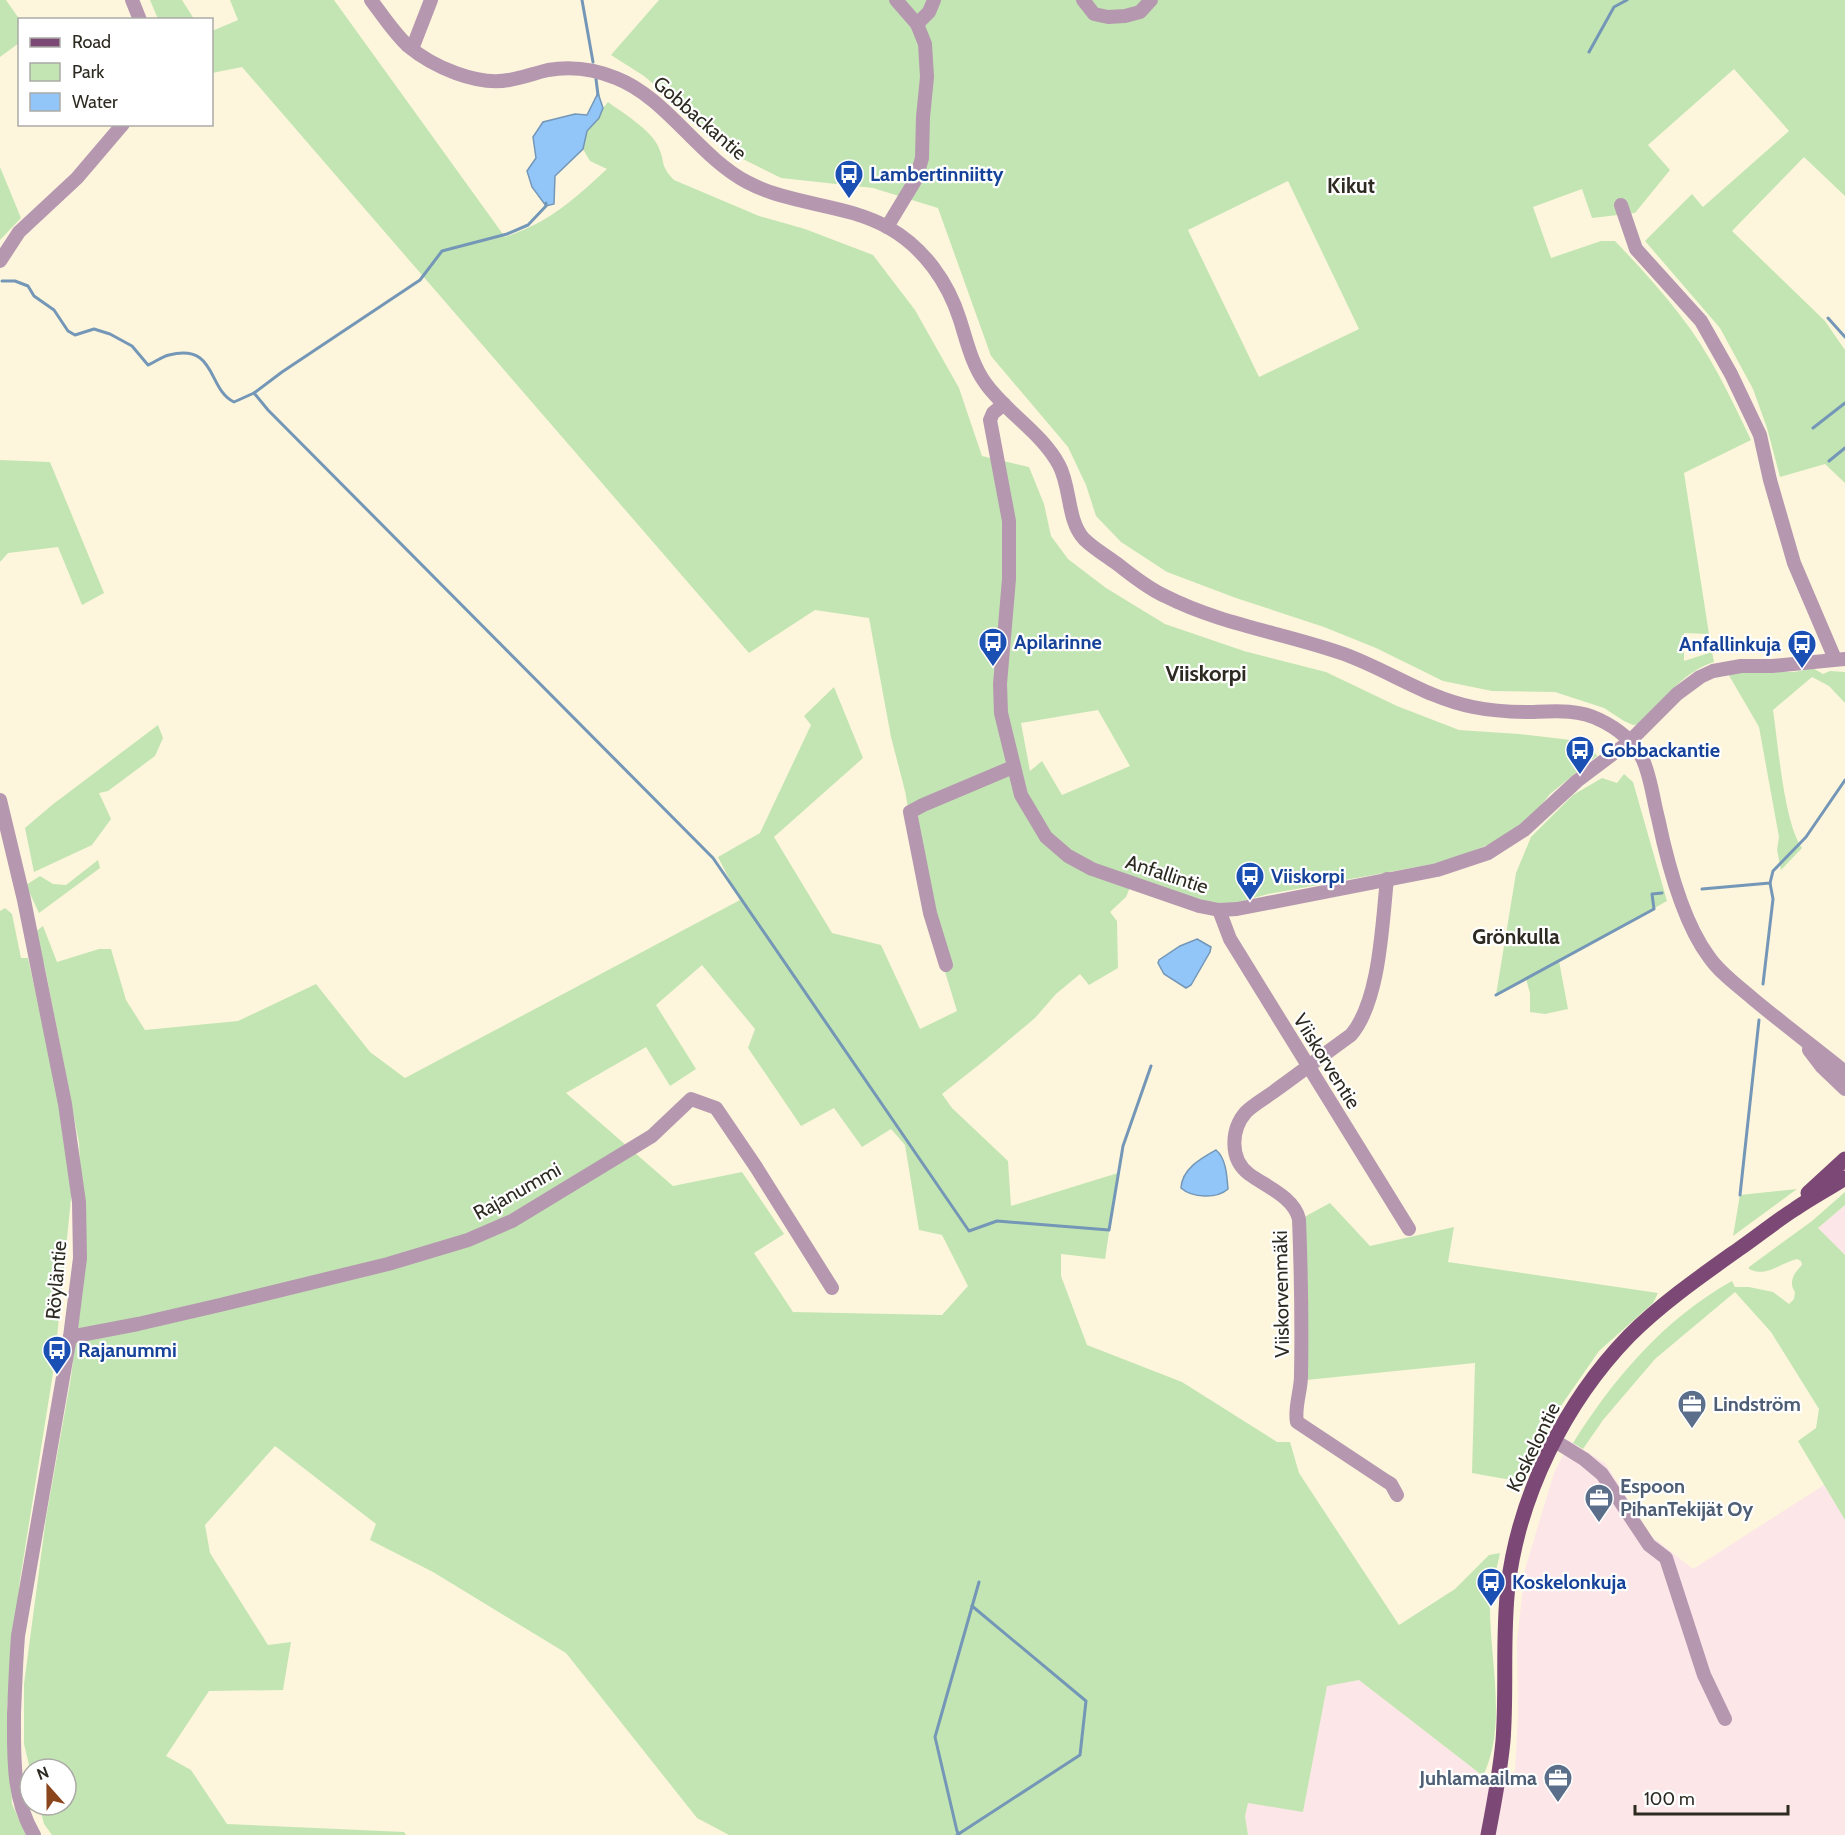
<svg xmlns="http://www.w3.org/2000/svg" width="1845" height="1835" viewBox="0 0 1845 1835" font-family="Cabin,sans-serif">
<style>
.industrial{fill:#fce6e7}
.green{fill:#c3e5b3;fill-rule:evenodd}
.water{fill:#92c6f8;stroke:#7497b8;stroke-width:1.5}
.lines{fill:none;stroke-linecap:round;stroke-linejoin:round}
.stream{stroke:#7497b8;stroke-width:3}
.minor{stroke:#b697b0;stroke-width:14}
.major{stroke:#7c4875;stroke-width:15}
.labels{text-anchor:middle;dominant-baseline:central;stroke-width:4.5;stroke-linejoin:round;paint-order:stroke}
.street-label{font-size:20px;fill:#2d2a21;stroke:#fff}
.transit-label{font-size:20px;font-weight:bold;fill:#164399;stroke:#fff;text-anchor:start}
.service-label{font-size:20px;font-weight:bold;fill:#4e5e75;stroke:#fff;text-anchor:start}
.neighbourhood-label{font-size:21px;font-weight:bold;fill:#2d2a21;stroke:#fff}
.quarter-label{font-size:22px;font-weight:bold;fill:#2d2a21;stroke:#fff}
</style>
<rect width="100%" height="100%" fill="#fdf6dc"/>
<!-- industrial -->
<g class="industrial">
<path d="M 1845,1205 L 1845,1255 L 1818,1228 Z"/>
<path d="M 1570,1441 L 1605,1463 L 1650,1535 L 1693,1569 L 1824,1485 L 1845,1520 L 1845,1835 L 1248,1835 L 1245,1816 L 1248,1803 L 1303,1811 L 1327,1685 L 1359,1680 L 1483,1776 L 1515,1772 L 1518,1715 L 1517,1641 L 1525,1569 L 1554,1473 Z"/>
</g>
<!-- green -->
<g class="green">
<path d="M 0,0 L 6,0 L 20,20 L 19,43 L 0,57 Z"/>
<path d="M 150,0 L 182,0 L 194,19 L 158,19 Z"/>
<path d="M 230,0 L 334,0 L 505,237 C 550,222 573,200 607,169 L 590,161 L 583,149 L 587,131 L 599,118 L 603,108 L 608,102 C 623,113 651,130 658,146 C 666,163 659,164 674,180 L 759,216 L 805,229 L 873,255 L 915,310 L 959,388 L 982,456 L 1029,467 L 1044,504 L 1051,536 L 1068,559 L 1106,588 L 1165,624 L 1244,651 L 1326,672 L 1397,706 L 1459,730 L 1519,734 L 1588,742 L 1597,756 L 1550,794 L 1532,817 L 1495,842 L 1460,856 L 1433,864 L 1268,894 L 1236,903 L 1220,905 L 1208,903 L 1134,878 L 1126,897 L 1110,912 L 1117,921 L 1118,968 L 1089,985 L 1080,974 L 1056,994 L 1035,1018 L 985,1060 L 942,1094 L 952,1108 L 1008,1161 L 1011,1206 L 1118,1173 L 1105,1259 L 1061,1254 L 1061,1276 L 1087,1345 L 1182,1382 L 1277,1442 L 1290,1442 L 1299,1473 L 1399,1625 L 1455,1589 L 1489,1555 L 1500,1553 C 1497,1569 1491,1586 1490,1603 C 1489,1657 1508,1726 1483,1776 L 1359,1680 L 1327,1686 L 1303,1812 L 1248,1803 L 1245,1816 L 1248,1835 L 729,1835 L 697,1818 L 566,1653 L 433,1572 L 370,1540 L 376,1524 L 275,1446 L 205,1525 L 210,1553 L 268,1645 L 291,1642 L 283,1690 L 209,1691 L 166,1756 L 191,1770 L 227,1824 L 404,1832 L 406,1835 L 52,1835 L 44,1824 L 39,1805 L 66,1805 L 66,1769 L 30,1769 L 24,1744 L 24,1684 L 46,1518 L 71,1377 L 85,1259 L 79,1143 L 45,968 L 35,932 L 43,926 L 57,962 L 99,949 L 111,949 L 126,1000 L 145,1030 L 238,1021 L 316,984 L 370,1052 L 405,1078 L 740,900 L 718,857 L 760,833 L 811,725 L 804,716 L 834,687 L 863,758 L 774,837 L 832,933 L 881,945 L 920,1029 L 957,1011 L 927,913 L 905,791 L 891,737 L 869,618 L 815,610 L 749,653 L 242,67 L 212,73 L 212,31 L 238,20 ZM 1098,710 L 1130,766 L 1062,795 L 1042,761 L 1030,771 L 1021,723 ZM 702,965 L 755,1029 L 748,1048 L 801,1126 L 834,1108 L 862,1147 L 891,1129 L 905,1145 L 919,1230 L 942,1235 L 968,1286 L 942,1315 L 793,1312 L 754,1253 L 784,1234 L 742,1172 L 673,1186 L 566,1093 L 646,1047 L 670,1086 L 696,1069 L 656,1005 Z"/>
<path d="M 659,0 L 1845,0 L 1845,196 L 1804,157 L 1732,231 L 1825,321 L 1845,350 L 1845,483 L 1825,464 L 1780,477 L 1767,428 L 1753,389 L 1720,328 L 1645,241 L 1692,194 L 1703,207 L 1789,131 L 1734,69 L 1648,145 L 1670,170 L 1635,213 L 1592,218 L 1582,189 L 1533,207 L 1551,258 L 1601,241 L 1615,241 C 1638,265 1660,289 1680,315 C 1710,353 1730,396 1751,440 L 1684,473 L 1709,634 L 1684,633 L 1684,661 L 1712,652 L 1714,662 C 1683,672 1663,699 1642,724 L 1633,725 L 1624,721 L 1604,708 L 1555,692 L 1492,691 L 1443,681 L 1376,648 L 1324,627 L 1236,598 L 1167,572 L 1121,542 L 1096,516 L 1086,485 L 1068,447 L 991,356 L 938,208 L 873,188 L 781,178 L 741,158 L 644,76 L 611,55 ZM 1288,181 L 1359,329 L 1259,377 L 1188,230 Z"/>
<path d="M 0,167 L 21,218 L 0,240 Z"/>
<path d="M 0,460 L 50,462 L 104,593 L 82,605 L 58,547 L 8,553 L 0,562 Z"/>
<path d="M 1811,667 L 1823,674 L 1830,671 L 1845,672 L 1845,703 L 1829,686 L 1812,677 L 1773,710 C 1778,743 1784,823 1802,848 L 1781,870 L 1777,850 L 1779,837 L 1759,727 L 1727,672 L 1780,671 C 1791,673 1801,672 1811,667 Z"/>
<path d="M 158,725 L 163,738 L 155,756 L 108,791 L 99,793 L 111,819 L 92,845 L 34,872 L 25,828 L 52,805 Z"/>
<path d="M 1624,774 L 1633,782 L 1667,901 L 1559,961 L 1568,1009 L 1545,1014 L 1530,1012 L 1530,993 L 1526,979 L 1496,995 L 1516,873 L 1531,837 L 1573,795 L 1602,778 L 1617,783 Z"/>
<path d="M 98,860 L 100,868 L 39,913 L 26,885 L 40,876 L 53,884 L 66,885 Z"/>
<path d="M 5,908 L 12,914 L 21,958 L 28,958 L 55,1082 L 72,1189 L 54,1367 L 20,1580 L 7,1707 L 12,1804 L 26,1835 L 0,1835 L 0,911 Z"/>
<path d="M 1797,1189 L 1733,1236 L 1740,1195 Z"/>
<path d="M 1845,1192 L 1845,1205 L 1818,1228 L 1845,1255 L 1845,1520 L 1798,1441 L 1816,1428 L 1819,1409 L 1771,1332 L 1735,1292 L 1655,1359 L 1603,1420 L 1583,1449 L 1573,1443 C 1614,1378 1664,1319 1732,1281 L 1735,1287 L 1749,1287 L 1773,1292 L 1789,1304 L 1794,1299 L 1795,1292 C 1788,1282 1794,1273 1802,1265 L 1801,1261 L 1797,1259 C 1780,1263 1767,1278 1749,1269 L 1749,1267 L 1812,1221 Z"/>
<path d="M 1330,1203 L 1370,1246 L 1454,1227 L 1448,1262 L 1658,1293 L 1653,1303 L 1599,1351 L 1556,1413 L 1522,1482 L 1472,1473 L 1475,1363 L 1306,1380 L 1306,1216 Z"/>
</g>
<!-- water -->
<g class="water">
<path d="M 598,93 L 603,108 L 599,118 L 587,131 L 583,149 L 555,176 L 554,204 L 546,206 L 532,187 L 527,171 L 536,158 L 533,137 L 543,122 L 575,114 L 587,115 Z"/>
<path d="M 1197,939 L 1211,947 L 1210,952 L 1191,985 L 1186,988 L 1164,974 L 1158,963 L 1159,960 L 1180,946 Z"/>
<path d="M 1216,1150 C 1226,1158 1227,1176 1228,1189 C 1217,1199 1192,1198 1181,1188 C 1182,1169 1200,1159 1216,1150 Z"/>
</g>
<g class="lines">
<!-- stream -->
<g class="stream">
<path d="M 582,0 L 593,62"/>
<path d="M 1589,52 L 1614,7 L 1627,0"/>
<path d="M 596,79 L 598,95"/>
<path d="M 2,281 L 15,281 L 28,286 L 34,296 L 54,310 L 68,331 L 75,335 L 94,329 L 110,334 L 132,346 L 148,365 C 155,362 161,357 169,355 C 217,343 207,389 234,402 L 254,393 L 282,372 L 420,280 L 442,251 L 507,234 L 528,225 L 546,206 L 546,203"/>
<path d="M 1828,318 L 1845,337"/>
<path d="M 254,393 L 268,410 L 713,858 L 969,1231 L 997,1221 L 1109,1230 L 1123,1146 L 1151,1066"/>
<path d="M 1813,428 L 1845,403"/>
<path d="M 1829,461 L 1845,448"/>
<path d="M 1702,889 L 1770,883 L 1773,871 L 1806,837 L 1845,780"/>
<path d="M 1763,984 L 1773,899 L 1770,883"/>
<path d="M 1496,995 L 1654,909 L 1652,894 L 1662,893"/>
<path d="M 1740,1195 L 1759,1020"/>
<path d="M 957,1835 L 1080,1755 L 1086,1701 L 972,1606"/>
<path d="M 959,1835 L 957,1831 L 935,1737 L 979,1582"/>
</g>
<!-- minor -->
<g class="minor">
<path d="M 132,0 L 140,20"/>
<path d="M 371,0 C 383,16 394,33 408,46 C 433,67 477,86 509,80 C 522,78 535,73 548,70 C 571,66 594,69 616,78 C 667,98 698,156 747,182 C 792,206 845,203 889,228 C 924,248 948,282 960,320 C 967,342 972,365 986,384 C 1007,413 1042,433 1059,465 C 1071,487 1067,521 1084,539 C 1093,548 1105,555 1116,563 C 1132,575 1147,588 1165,596 C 1222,625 1285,633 1344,654 C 1388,670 1427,698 1473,707 C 1492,711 1512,712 1532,712 C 1555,711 1579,709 1600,720 C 1617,728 1635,742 1643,760 C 1651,778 1653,799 1658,818 C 1667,861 1682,921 1709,957 C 1720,973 1737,985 1752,998 C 1782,1023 1814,1047 1845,1072"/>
<path d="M 1083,0 L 1094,14 L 1108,17 L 1125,16 L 1140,12 L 1151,0"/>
<path d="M 917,24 L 929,12 L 934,0"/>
<path d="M 412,49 L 431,0"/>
<path d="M 1621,205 L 1636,249 L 1701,321 L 1731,374 L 1760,435 L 1770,480 L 1794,563 L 1835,659"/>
<path d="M 887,227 L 916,179 L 922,158 L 923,117 L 927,77 L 925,44 L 917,24 L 896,0"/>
<path d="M 0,261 L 19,232 L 77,178 L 123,124"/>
<path d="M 1004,404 L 993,413 L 990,420 L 1009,521 L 1009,579 L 1000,684 L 1001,713 L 1021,795 L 1046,837 L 1068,856 L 1092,869 L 1199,906 L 1219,910 L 1237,909 L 1437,870 L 1488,853 L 1524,830 L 1577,781 L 1630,741 L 1677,694 L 1700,677 L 1713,671 L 1741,666 L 1772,666 L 1845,659"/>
<path d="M 0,800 L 24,900 L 65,1104 L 79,1202 L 80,1258 L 70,1337 L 18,1636 C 16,1662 15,1688 14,1714 C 14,1756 12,1798 34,1835"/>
<path d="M 1387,879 C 1382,924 1380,1001 1351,1035 C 1326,1053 1301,1072 1276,1090 C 1267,1097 1254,1104 1246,1112 C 1231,1129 1229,1159 1249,1174 C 1265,1186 1294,1197 1299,1219 C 1301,1271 1302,1324 1301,1376 C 1301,1391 1294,1408 1297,1422 L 1386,1481 L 1391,1484 L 1397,1495"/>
<path d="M 1219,910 L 1230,939 L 1409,1229"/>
<path d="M 946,965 L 930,913 L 910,812 L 923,805 L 1013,767"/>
<path d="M 1809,1050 L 1822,1067 L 1845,1089"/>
<path d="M 70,1337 L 138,1324 L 220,1305 L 388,1264 L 468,1240 L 512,1221 L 652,1136 L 691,1099 L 716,1108 L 756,1167 L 832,1288"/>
<path d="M 1555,1441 L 1584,1459 L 1602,1474 L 1649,1545 L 1666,1558 L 1704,1675 L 1725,1719"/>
</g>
<!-- major -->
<g class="major">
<path d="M 1808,1193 L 1845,1159"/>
<path d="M 1488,1835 C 1494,1804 1500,1772 1503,1741 C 1507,1689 1502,1638 1508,1586 C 1519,1495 1565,1402 1629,1336 C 1662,1303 1701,1276 1739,1249 C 1758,1236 1776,1221 1795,1209 C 1811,1198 1828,1189 1845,1178"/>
</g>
</g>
<!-- icons -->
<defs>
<g id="bus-pin" transform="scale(1.5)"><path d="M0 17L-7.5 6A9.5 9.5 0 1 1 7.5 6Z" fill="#1a4fb4" stroke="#fff"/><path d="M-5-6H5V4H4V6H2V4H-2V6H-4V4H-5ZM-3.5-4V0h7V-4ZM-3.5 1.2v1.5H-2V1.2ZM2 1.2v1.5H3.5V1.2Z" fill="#fff"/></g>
<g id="office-pin" transform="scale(1.5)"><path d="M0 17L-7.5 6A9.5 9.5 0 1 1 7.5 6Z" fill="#5c6f8a" stroke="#fff"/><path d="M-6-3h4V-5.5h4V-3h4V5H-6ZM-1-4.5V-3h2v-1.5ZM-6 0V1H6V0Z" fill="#fff"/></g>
</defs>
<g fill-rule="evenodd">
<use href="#bus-pin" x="849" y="174"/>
<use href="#bus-pin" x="993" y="642"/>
<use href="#bus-pin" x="1802" y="644"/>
<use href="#bus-pin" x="1580" y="750"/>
<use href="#bus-pin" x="1250" y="876"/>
<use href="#bus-pin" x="57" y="1350"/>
<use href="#office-pin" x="1692" y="1404"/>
<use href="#office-pin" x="1599" y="1498"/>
<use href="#bus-pin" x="1491" y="1582"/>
<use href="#office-pin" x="1558" y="1778"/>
</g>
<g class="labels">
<!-- street labels -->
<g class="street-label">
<text transform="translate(700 118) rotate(41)">Gobbackantie</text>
<text transform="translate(1167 874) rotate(18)">Anfallintie</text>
<text transform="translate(1327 1061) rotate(58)">Viiskorventie</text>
<text transform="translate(517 1191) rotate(-29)">Rajanummi</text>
<text transform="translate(56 1280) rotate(-85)">Röyläntie</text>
<text transform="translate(1281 1294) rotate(-91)">Viiskorvenmäki</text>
<text transform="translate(1533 1447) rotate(-64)">Koskelontie</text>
</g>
<!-- transit labels -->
<g class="transit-label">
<text x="870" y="174">Lambertinniitty</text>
<text x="1014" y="642">Apilarinne</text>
<text x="1781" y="644" text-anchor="end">Anfallinkuja</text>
<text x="1601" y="750">Gobbackantie</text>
<text x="1271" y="876">Viiskorpi</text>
<text x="78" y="1350">Rajanummi</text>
<text x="1512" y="1582">Koskelonkuja</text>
</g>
<!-- service labels -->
<g class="service-label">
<text x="1713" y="1404">Lindström</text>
<text x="1620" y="1486">Espoon<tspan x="1620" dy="23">PihanTekijät Oy</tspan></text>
<text x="1537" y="1778" text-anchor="end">Juhlamaailma</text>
</g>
<!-- neighbourhood labels -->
<g class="neighbourhood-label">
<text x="1351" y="185">Kikut</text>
<text x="1516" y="936">Grönkulla</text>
</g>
<!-- quarter labels -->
<g class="quarter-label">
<text x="1206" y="673">Viiskorpi</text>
</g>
</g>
<!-- legend -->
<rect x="18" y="18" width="195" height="108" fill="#ffffff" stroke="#abaaa6" stroke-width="1.5"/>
<rect x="30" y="38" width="30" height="9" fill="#7c4875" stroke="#abaaa6" stroke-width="1.5"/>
<text x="72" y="48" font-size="18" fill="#2d2a21">Road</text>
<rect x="30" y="63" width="30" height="18" fill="#c3e5b3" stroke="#abaaa6" stroke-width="1.5"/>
<text x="72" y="78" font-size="18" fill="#2d2a21">Park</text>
<rect x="30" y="93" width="30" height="18" fill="#92c6f8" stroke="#abaaa6" stroke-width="1.5"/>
<text x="72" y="108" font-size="18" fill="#2d2a21">Water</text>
<!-- north arrow -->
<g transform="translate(48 1787) rotate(339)"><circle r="28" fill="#ffffff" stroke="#abaaa6" stroke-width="1.5"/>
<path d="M0-4.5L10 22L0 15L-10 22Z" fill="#8b451d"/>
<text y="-9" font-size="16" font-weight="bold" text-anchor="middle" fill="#2d2a21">N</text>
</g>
<!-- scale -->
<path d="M1635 1805v9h153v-9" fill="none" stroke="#2d2a21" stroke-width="3"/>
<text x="1644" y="1805" font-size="18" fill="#2d2a21" stroke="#ffffff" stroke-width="4.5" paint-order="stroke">100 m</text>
</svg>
